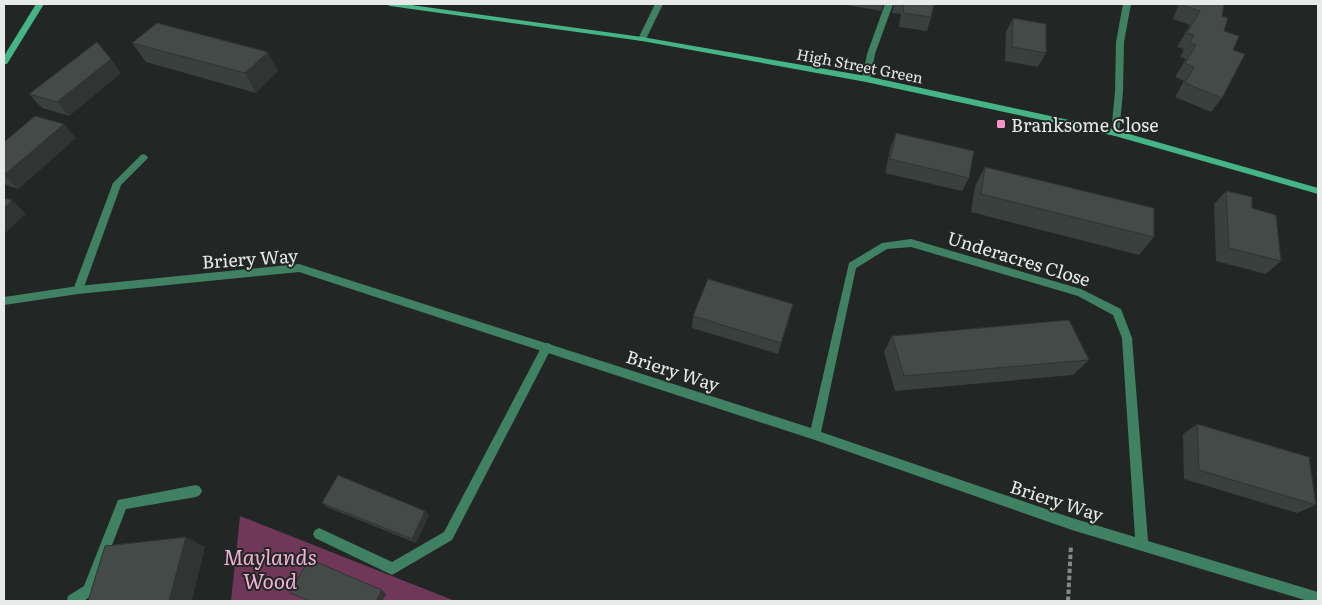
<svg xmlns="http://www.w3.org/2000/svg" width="1322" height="605" viewBox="0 0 1322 605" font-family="Literata,serif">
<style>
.green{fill:#6f3858}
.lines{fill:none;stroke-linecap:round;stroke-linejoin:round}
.path{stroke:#848886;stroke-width:4;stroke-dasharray:4.5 2.5;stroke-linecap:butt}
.lane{fill:#408063;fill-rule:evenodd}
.street{fill:#408063;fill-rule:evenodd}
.secondary{fill:#45b486;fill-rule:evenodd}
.wall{fill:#3a403d}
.shaded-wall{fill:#303432}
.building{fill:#444a47;stroke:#303432}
.poi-dot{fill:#f890cb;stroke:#222725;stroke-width:2}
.labels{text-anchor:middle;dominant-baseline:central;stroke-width:4;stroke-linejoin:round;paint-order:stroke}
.far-street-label{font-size:15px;fill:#e7eae8;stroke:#222725}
.poi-label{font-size:18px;fill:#e7eae8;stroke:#222725;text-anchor:start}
.street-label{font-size:18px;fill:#e7eae8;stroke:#222725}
.near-park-label{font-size:21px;font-style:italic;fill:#f4b1d5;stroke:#222725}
</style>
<rect width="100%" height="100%" fill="#222725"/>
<!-- green -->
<path class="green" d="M 240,516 L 455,601 L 231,601 Z"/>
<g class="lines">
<!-- path -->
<path class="path" d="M 1068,601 L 1071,545"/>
<!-- lane -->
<g class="lane">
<path d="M 144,154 L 148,157 L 147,159 L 121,185 L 83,290 L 81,293 L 75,293 L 73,290 L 113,183 L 141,155 Z"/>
<path d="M 547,343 L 551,344 L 552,347 L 452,540 L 392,575 L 315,538 L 313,534 L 315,530 L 319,528 L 392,562 L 444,532 L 543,344 Z"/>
</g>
<!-- street -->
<g class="street">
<path d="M 655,4 L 663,4 L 646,39 L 645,41 L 639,41 L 638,39 Z"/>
<path d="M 885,4 L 893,4 L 875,54 L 870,79 L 866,82 L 862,79 L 867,54 Z"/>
<path d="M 1123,4 L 1131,4 L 1124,42 L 1123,92 L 1119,133 L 1115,136 L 1111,133 L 1115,92 L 1116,42 Z"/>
<path d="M 911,239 L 1081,289 L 1121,309 L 1132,338 L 1148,541 L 1318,592 L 1318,601 L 1308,601 L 1072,530 L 815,440 L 299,272 L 78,294 L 4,305 L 4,297 L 78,286 L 299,264 L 811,428 L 849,263 L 882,243 ZM 911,247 L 1078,296 L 1113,315 L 1122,338 L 1135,537 L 1072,518 L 821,432 L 856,268 L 887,249 Z"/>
<path d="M 196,485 L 200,487 L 202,491 L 200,495 L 196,497 L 126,509 L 93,594 L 84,601 L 67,601 L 68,596 L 84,586 L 118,500 Z"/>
</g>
<!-- secondary -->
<g class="secondary">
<path d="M 36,4 L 44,4 L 7,64 L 4,64 L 4,56 Z"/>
<path d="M 386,4 L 404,4 L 642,37 L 866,76 L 1115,130 L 1318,188 L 1318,194 L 1115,136 L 866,82 L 642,41 L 390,6 Z"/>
</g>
</g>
<!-- wall -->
<g class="wall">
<path d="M 841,4 L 883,4 L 881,11 Z"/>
<path d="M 894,4 L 934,4 L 931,17 L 927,31 L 899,27 L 901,14 L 892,13 Z"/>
<path d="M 1179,4 L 1224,4 L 1222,16 L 1224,31 L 1233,50 L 1222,98 L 1211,112 L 1175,97 L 1184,81 L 1175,77 L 1186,59 L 1180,57 L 1184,49 L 1177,47 L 1190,25 L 1173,19 Z"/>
<path d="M 1013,18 L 1046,53 L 1038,67 L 1005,61 L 1006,32 Z"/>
<path d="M 132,43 L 278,71 L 256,93 L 146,62 Z"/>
<path d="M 121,73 L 69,116 L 42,108 L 29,94 Z"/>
<path d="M 896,133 L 969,178 L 962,191 L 885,173 L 891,146 Z"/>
<path d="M 76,138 L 18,189 L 4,184 L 4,142 Z"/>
<path d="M 985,167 L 1154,237 L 1139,255 L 971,212 L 975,186 Z"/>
<path d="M 1226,191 L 1281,261 L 1266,274 L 1216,261 L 1214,204 Z"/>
<path d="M 693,316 L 790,316 L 778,354 L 692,328 Z"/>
<path d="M 892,336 L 1089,360 L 1073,375 L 895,391 L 884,352 Z"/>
<path d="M 1197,424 L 1316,505 L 1297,513 L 1184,479 L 1183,434 Z"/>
<path d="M 322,503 L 425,511 L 429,515 L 416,543 L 327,507 Z"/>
</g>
<!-- shaded-wall -->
<g class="shaded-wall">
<path d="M 268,52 L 278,71 L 256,93 L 245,73 Z"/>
<path d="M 111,59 L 121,73 L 69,116 L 57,102 Z"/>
<path d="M 64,124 L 76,138 L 18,189 L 4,175 Z"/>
<path d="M 12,200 L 26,214 L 4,234 L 4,208 Z"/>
<path d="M 425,511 L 429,515 L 416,543 L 412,539 Z"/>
<path d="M 186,537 L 205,547 L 192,601 L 169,601 Z"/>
<path d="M 382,590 L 386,594 L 382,601 L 376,601 Z"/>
</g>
<!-- building -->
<g class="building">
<path d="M 904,4 L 934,4 L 931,17 L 903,13 Z"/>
<path d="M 1183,4 L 1224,4 L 1222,16 L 1228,18 L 1224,31 L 1239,36 L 1233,50 L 1245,54 L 1222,98 L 1185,83 L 1194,67 L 1185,63 L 1196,45 L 1190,43 L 1194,35 L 1187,33 L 1200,11 L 1182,5 Z"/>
<path d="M 1013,18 L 1046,24 L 1046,53 L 1012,47 Z"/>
<path d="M 157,23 L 268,52 L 245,73 L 132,43 Z"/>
<path d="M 97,42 L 111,59 L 57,102 L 29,94 Z"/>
<path d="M 35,116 L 64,124 L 4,175 L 4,142 Z"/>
<path d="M 896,133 L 974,151 L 969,178 L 890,159 Z"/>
<path d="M 985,167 L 1154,208 L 1154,237 L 981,194 Z"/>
<path d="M 1226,191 L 1252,197 L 1252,208 L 1276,215 L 1281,261 L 1229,248 Z"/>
<path d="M 4,198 L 12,200 L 4,208 Z"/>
<path d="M 708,279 L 793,304 L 781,343 L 693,316 Z"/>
<path d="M 1069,320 L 1089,360 L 904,376 L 892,336 Z"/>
<path d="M 1197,424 L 1309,457 L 1316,505 L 1199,470 Z"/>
<path d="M 338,475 L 425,511 L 412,539 L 322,503 Z"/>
<path d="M 186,537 L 169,601 L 88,601 L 105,546 Z"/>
<path d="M 309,559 L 382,590 L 376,601 L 310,601 L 290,593 Z"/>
</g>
<!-- markers -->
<rect class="poi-dot" x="996" y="119" width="10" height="10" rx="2.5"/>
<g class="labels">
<!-- far-street labels -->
<g class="far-street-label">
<text transform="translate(860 65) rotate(11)">High Street Green</text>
</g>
<!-- poi labels -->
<g class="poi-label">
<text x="1011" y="124">Branksome Close</text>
</g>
<!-- street labels -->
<g class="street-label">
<text transform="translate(250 258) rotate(-4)">Briery Way</text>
<text transform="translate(1019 258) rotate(17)">Underacres Close</text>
<text transform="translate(673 370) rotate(18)">Briery Way</text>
<text transform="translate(1057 500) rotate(18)">Briery Way</text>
</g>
<!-- near-park labels -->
<g class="near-park-label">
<text x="270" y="555">Maylands<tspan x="270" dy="24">Wood</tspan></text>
</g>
</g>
<!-- border -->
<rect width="1322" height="605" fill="none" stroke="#e7eae8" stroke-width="10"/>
</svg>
